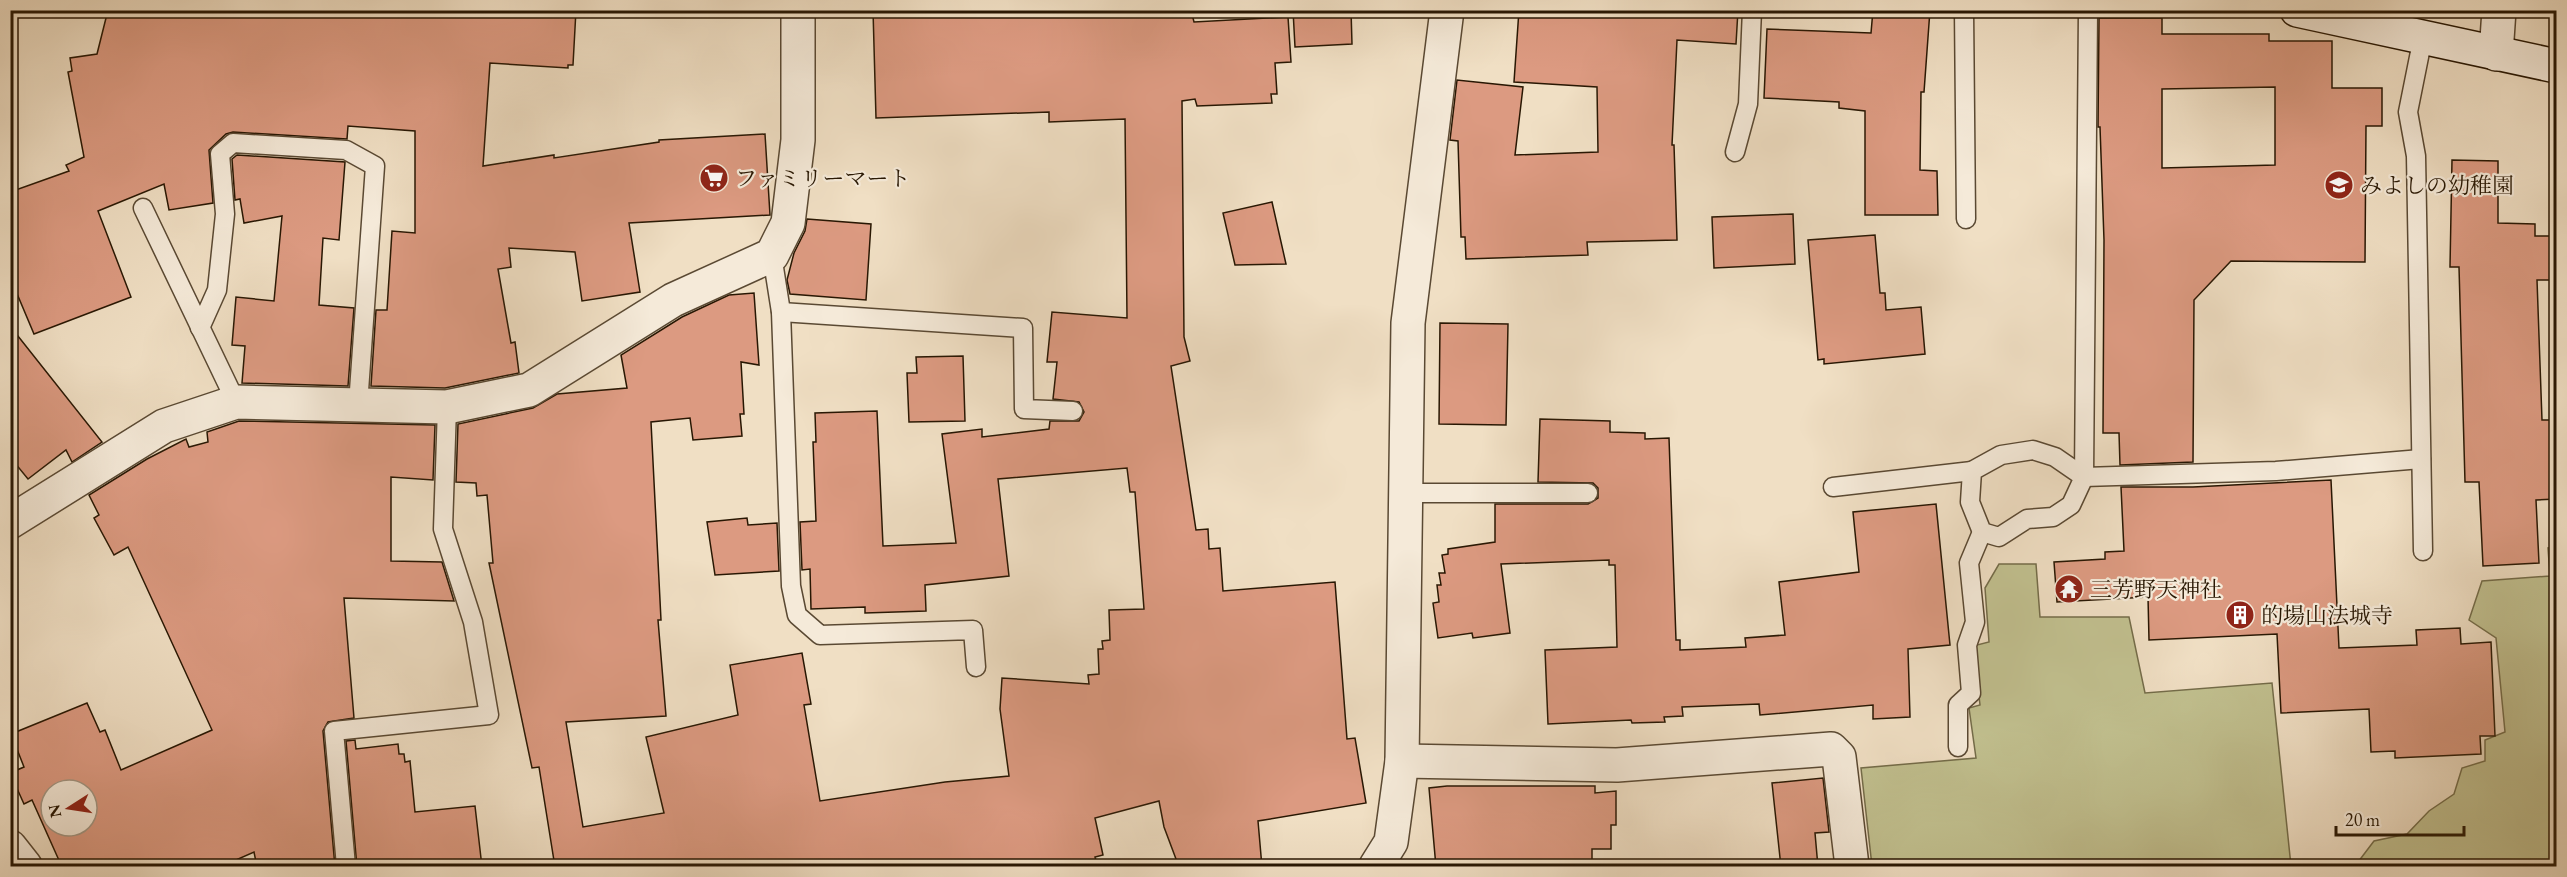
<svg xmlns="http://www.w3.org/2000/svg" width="2567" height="877" viewBox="0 0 2567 877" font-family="'EB Garamond','Noto Serif JP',serif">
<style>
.green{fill:#c1c08f;stroke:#746c49;stroke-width:1.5}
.building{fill:#dc9a81;stroke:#281703;stroke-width:1.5;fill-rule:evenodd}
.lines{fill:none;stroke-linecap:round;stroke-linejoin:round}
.service-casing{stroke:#5a4933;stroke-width:21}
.minor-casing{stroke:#5a4933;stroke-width:36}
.secondary-casing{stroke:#281703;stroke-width:36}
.service{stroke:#f5ead9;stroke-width:18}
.minor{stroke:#f5ead9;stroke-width:33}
.secondary{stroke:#f5ead9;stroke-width:33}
.labels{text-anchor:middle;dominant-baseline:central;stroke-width:4.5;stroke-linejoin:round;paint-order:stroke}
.poi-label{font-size:22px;fill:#281703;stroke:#f5ead9;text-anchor:start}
</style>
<rect width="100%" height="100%" fill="#f0dfc4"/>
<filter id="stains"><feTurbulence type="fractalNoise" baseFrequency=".00333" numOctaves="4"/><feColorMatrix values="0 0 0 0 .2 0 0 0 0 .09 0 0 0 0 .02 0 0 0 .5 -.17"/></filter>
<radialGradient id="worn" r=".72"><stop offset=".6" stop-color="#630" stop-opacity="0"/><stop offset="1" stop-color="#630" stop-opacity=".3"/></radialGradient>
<!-- green -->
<g class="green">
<path d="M 2556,547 L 2556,866 L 2355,866 L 2374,841 L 2407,834 L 2429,811 L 2454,794 L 2462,768 L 2485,761 L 2485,740 L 2505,732 L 2496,638 L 2469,620 L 2482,581 L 2550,576 L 2548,548 Z"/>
<path d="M 1999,564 L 2036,564 L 2040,617 L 2129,617 L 2145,693 L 2272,683 L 2291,866 L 1872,866 L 1861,768 L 1976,758 L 1969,708 L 1980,705 L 1973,646 L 1989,642 L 1985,588 Z"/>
</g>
<!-- building -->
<g class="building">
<path d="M 108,10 L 576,10 L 573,65 L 568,65 L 568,68 L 490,63 L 483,166 L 554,155 L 554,158 L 659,142 L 659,140 L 765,134 L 770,215 L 629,223 L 640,292 L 582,301 L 575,252 L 509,248 L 511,267 L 498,269 L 511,343 L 515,342 L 519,373 L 445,388 L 371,386 L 376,310 L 387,310 L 392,231 L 415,233 L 415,131 L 348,126 L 347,139 L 233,132 L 226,134 L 209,150 L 213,203 L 169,210 L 164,184 L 98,211 L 131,297 L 34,334 L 10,277 L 10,192 L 69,171 L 66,165 L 84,157 L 68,72 L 72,71 L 70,58 L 97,54 Z"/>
<path d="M 873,10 L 1191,10 L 1194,22 L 1288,17 L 1291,62 L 1275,63 L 1277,94 L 1271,94 L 1272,103 L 1197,106 L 1195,99 L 1182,101 L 1184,337 L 1190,361 L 1171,366 L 1196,530 L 1208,529 L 1209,549 L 1220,548 L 1223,591 L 1335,582 L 1347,739 L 1355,738 L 1366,803 L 1258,821 L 1262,867 L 1179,867 L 1164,827 L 1159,801 L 1095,818 L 1103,855 L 1095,857 L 1098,867 L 555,867 L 539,767 L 532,768 L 489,563 L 493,563 L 487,495 L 477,496 L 476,483 L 456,482 L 458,424 L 533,408 L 557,394 L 627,388 L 621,355 L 682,317 L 729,295 L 754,293 L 759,365 L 741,362 L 744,414 L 740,414 L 742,436 L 693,440 L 690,418 L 651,422 L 661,620 L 658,620 L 666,716 L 566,722 L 583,827 L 664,813 L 646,737 L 738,715 L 730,665 L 802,653 L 811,704 L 804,705 L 820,801 L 945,782 L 1009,776 L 1000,709 L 1002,678 L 1089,684 L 1088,675 L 1099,674 L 1098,649 L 1103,649 L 1102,641 L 1110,640 L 1109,610 L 1144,609 L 1135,492 L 1130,492 L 1127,468 L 998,479 L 1009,576 L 925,585 L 926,611 L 865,613 L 865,607 L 811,609 L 810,569 L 802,570 L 800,522 L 816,521 L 813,442 L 816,442 L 815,413 L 877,411 L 883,546 L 956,543 L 942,434 L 982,429 L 982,437 L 1049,429 L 1050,421 L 1079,421 L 1084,412 L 1079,402 L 1053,399 L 1057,362 L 1047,362 L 1052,312 L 1127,318 L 1125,119 L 1049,122 L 1049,112 L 876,118 Z"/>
<path d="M 1293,10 L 1351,10 L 1352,44 L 1295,47 Z"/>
<path d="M 1519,10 L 1738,10 L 1736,44 L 1677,40 L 1672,145 L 1674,145 L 1677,240 L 1587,242 L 1588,255 L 1466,259 L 1465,237 L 1461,237 L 1458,141 L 1450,140 L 1457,80 L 1523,87 L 1515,155 L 1598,152 L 1597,87 L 1514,82 Z"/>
<path d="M 1873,10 L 1930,10 L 1924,92 L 1921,92 L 1920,170 L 1937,171 L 1938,215 L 1865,215 L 1865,111 L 1839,108 L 1839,102 L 1764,98 L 1767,29 L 1871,33 Z"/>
<path d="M 2099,18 L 2162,18 L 2162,34 L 2269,34 L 2269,41 L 2332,41 L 2332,88 L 2382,88 L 2382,126 L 2366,126 L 2365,262 L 2231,261 L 2194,300 L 2193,462 L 2120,465 L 2119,433 L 2103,433 L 2104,240 L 2100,127 L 2098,127 ZM 2275,87 L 2275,165 L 2162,168 L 2162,89 Z"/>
<path d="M 237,155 L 345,162 L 339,240 L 323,238 L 319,305 L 354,308 L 348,386 L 242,383 L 245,346 L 232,345 L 236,297 L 274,301 L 282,216 L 244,223 L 240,199 L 235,200 L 232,159 Z"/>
<path d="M 2452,160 L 2498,161 L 2498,223 L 2535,224 L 2535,236 L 2556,236 L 2556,280 L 2537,280 L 2542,420 L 2556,420 L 2556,499 L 2536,500 L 2539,563 L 2483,566 L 2479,482 L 2465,482 L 2459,267 L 2450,267 Z"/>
<path d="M 1272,202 L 1286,264 L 1235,265 L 1223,213 Z"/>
<path d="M 1793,214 L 1795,264 L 1714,268 L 1712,217 Z"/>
<path d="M 807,219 L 871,224 L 866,300 L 790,294 L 787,280 L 794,253 L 805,231 Z"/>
<path d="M 1875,235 L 1880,293 L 1885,293 L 1886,310 L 1921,307 L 1925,354 L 1824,364 L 1824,359 L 1818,360 L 1808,240 Z"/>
<path d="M 1440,323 L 1508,324 L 1506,425 L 1439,424 Z"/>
<path d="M 10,326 L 102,442 L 72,462 L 66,450 L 28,479 L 10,457 Z"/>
<path d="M 963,356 L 965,421 L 909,422 L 907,373 L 917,373 L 916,357 Z"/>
<path d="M 1540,419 L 1610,421 L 1610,432 L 1645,433 L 1645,439 L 1669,438 L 1676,640 L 1680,640 L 1680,650 L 1746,647 L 1745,638 L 1785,635 L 1779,582 L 1859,572 L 1853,512 L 1936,504 L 1950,645 L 1908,649 L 1910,717 L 1873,719 L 1873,705 L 1760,715 L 1759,704 L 1682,707 L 1683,716 L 1664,717 L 1665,722 L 1632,723 L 1631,720 L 1548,724 L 1545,650 L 1617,647 L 1615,565 L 1609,565 L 1609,560 L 1501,564 L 1510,633 L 1473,638 L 1472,633 L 1438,638 L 1433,603 L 1439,602 L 1437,585 L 1441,585 L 1439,573 L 1445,573 L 1442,555 L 1448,554 L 1448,549 L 1495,542 L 1495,504 L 1588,504 L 1598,498 L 1598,488 L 1593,483 L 1538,482 Z"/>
<path d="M 239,421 L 435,425 L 433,480 L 391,477 L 391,561 L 442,562 L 454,601 L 344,598 L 354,718 L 328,722 L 323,731 L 335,867 L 257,867 L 254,852 L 220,867 L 62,867 L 32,800 L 24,804 L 10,773 L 24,767 L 11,734 L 87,703 L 100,732 L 105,730 L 121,770 L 212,730 L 128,547 L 114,555 L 94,518 L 99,515 L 89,495 L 147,459 L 186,439 L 189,447 L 208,442 L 207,432 ZM 51,790 L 87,790 L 87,826 L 51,826 Z"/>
<path d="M 2331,480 L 2339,648 L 2417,645 L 2416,630 L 2460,628 L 2461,644 L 2491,642 L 2495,736 L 2480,736 L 2481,754 L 2395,758 L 2395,751 L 2371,752 L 2369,709 L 2281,713 L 2277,634 L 2149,640 L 2148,597 L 2057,602 L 2054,562 L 2105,559 L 2105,552 L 2124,551 L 2121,487 L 2193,487 Z"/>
<path d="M 747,518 L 748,525 L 777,523 L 779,571 L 715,575 L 707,522 Z"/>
<path d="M 355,740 L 356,749 L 398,744 L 399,754 L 404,754 L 405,762 L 410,761 L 415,812 L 475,806 L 482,867 L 357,867 L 346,741 Z"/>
<path d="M 1823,778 L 1829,832 L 1815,833 L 1818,867 L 1781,867 L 1772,783 Z"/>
<path d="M 1447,786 L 1595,786 L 1595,793 L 1616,791 L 1616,825 L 1611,825 L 1611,849 L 1592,849 L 1592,865 L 1436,867 L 1429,788 Z"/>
</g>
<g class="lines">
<!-- service casing -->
<g class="service-casing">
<g id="service">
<path d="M 1964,10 L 1966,219"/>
<path d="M 2088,10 L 2084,477 L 2276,471 L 2421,459"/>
<path d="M 1735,152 L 1748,104 L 1752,10"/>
<path d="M 143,208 L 236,402"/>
<path d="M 772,255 L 781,312 L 791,586 L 797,615 L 820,635 L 973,630 L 976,667"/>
<path d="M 781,312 L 1023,328 L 1024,409 L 1073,411"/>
<path d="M 200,328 L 217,290 L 225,214 L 220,154 L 233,143 L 346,150 L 375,166 L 358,405"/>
<path d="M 2033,450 L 2055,457 L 2084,477 L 2071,505 L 2053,517 L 2027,519 L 1999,537 L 1982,532 L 1970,502 L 1972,471 L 2001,455 Z"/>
<path d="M 1833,487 L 1972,471"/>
<path d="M 1406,493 L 1588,493"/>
<path d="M 2423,551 L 2416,156 L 2408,112 L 2423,37"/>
<path d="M 1958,747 L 1958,705 L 1971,693 L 1967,645 L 1975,622 L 1969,563 L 1982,532"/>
<path d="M 346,866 L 334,731 L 489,715 L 473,622 L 443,529 L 447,407"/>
</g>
</g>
<!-- minor casing -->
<g class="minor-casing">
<g id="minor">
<path d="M 2496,54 L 2499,10"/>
<path d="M 10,522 L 164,426 L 236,402 L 447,407 L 529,390 L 673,300 L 772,255 L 788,223 L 798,140 L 798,10"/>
<path d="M 1402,761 L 1617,765 L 1831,749 L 1839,757 L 1852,866"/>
<path d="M 10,847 L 25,866"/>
<path d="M 1376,866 L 1391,842 L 1402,761 L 1408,323 L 1447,10"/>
</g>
</g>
<!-- secondary casing -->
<g class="secondary-casing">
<path id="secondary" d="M 2297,10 L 2556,66"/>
</g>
<!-- service -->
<use href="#service" class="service"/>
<!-- minor -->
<use href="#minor" class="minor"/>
<!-- secondary -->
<use href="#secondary" class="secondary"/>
</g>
<!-- icons -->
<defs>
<g id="supermarket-disc" transform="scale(1.5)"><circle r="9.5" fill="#8f2418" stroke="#f5ead9"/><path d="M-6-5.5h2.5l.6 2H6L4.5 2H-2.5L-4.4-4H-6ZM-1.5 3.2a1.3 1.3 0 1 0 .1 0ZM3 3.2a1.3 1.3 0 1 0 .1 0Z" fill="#fff"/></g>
<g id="school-disc" transform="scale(1.5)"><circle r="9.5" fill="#8f2418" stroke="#f5ead9"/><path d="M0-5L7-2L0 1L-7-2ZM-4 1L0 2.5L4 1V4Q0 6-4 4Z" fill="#fff"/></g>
<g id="temple-disc" transform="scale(1.5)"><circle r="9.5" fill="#8f2418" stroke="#f5ead9"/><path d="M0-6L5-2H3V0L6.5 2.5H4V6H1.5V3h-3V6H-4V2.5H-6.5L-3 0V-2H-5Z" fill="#fff"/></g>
<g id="building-disc" transform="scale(1.5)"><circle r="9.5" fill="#8f2418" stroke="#f5ead9"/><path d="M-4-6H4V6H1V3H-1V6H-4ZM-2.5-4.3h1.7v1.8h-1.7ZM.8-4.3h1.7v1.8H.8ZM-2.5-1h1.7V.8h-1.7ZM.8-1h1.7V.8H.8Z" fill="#fff"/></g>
</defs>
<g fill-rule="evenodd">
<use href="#supermarket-disc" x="714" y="178"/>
<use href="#school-disc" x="2339" y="185"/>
<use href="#temple-disc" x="2069" y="589"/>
<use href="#building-disc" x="2240" y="615"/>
</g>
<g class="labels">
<!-- poi labels -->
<g class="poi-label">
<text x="735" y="178">ファミリーマート</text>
<text x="2360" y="185">みよしの幼稚園</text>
<text x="2090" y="589">三芳野天神社</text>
<text x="2261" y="615">的場山法城寺</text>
</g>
</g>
<!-- margin -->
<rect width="2567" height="877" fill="none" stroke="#f0dfc4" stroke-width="36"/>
<rect x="12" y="12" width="2543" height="853" fill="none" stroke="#281703" stroke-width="3"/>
<rect x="18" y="18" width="2531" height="841" fill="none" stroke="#281703" stroke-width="1.5"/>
<!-- north arrow -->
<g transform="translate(69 808) rotate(258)"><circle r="28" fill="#f5ead9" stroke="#a39683" stroke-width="1.5"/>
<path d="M0-4.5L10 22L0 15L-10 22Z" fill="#8f2418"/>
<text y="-9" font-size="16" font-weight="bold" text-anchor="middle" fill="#281703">N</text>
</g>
<!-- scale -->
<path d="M2336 826v9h128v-9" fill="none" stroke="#281703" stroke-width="3"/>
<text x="2345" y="826" font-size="18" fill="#281703" stroke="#f5ead9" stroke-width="4.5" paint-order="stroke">20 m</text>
<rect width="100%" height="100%" filter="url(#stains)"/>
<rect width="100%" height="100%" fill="url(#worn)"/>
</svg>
